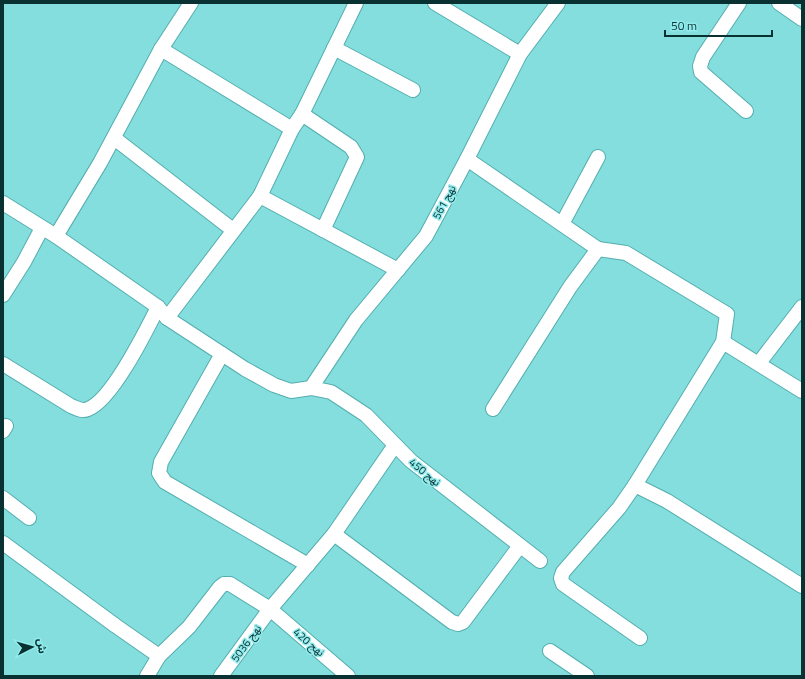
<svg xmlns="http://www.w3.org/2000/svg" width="805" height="679" viewBox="0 0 805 679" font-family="'Titillium Web','Noto Sans Arabic',sans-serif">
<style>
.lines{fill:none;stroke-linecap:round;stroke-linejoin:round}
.street-casing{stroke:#54aeaf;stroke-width:16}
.street{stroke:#fff;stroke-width:14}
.labels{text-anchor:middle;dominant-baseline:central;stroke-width:3;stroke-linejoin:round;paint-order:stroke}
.street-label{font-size:11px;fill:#093132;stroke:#91ebec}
</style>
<rect width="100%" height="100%" fill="#84dede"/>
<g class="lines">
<!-- street casing -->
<g class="street-casing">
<g id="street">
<path d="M 435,3 L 520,54"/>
<path d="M 739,3 L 703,57 L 700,66 L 701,72 L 746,111"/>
<path d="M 779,3 L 802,19"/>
<path d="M 334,48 L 413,90"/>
<path d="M 161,49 L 292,129"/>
<path d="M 302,114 L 351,147 L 357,157 L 323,230"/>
<path d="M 114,138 L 233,230"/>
<path d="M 467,159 L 598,249 L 626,253 L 727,314 L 723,342 L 635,485"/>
<path d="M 260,196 L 398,270"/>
<path d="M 3,203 L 56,236 L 158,307 L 167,318 L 245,369 L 274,385 L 291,391 L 311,388 L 331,392 L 366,415 L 411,461 L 540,561"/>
<path d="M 562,224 L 598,157"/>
<path d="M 56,236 L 100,163 L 161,49 L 191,3"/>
<path d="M 3,295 L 24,262 L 42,228"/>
<path d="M 167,318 L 260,196 L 292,129 L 302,114 L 356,3"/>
<path d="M 723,342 L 802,391"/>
<path d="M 222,354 L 161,462 L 159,473 L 165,482 L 308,565"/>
<path d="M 759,363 L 802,307"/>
<path d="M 3,364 L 71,406 C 76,408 82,412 88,409 C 112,400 146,331 158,307"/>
<path d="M 311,388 L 356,320 L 426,236 L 467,159 L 520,54 L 558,3"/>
<path d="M 493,409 L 570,287 L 598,249"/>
<path d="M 3,431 L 6,426"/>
<path d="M 3,498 L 29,518"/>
<path d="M 334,534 L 452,622 L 458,624 L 463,622 L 519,547"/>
<path d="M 3,543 L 116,626 L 159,656"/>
<path d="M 640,638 L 563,584 L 561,578 L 563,572 L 619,508 L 635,485 L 667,501 L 802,586"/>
<path d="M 550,651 L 587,676"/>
<path d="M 147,676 L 159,656 L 189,627 L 220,587 L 224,584 L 230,584 L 270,609 L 348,676"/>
<path d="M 221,676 L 270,609 L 334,534 L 395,445"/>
</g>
</g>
<!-- street -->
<use href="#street" class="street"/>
</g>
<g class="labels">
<!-- street labels -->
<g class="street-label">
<text transform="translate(444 202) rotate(-62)">نهج 561</text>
<text transform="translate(425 472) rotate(39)">نهج 450</text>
<text transform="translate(309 642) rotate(40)">نهج 420</text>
<text transform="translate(246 643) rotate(-54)">نهج 5036</text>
</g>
</g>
<!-- border -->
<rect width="805" height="679" fill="none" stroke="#093132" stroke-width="8"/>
<!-- north arrow -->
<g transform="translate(32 647) rotate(84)" stroke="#91ebec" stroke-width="3" paint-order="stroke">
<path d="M0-3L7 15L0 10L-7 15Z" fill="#093132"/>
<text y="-6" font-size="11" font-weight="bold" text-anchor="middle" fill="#093132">ش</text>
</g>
<!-- scale -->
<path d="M665 30v6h107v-6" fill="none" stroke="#093132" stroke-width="2"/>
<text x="671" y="30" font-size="12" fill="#093132" stroke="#91ebec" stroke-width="3" paint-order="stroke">50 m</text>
</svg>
